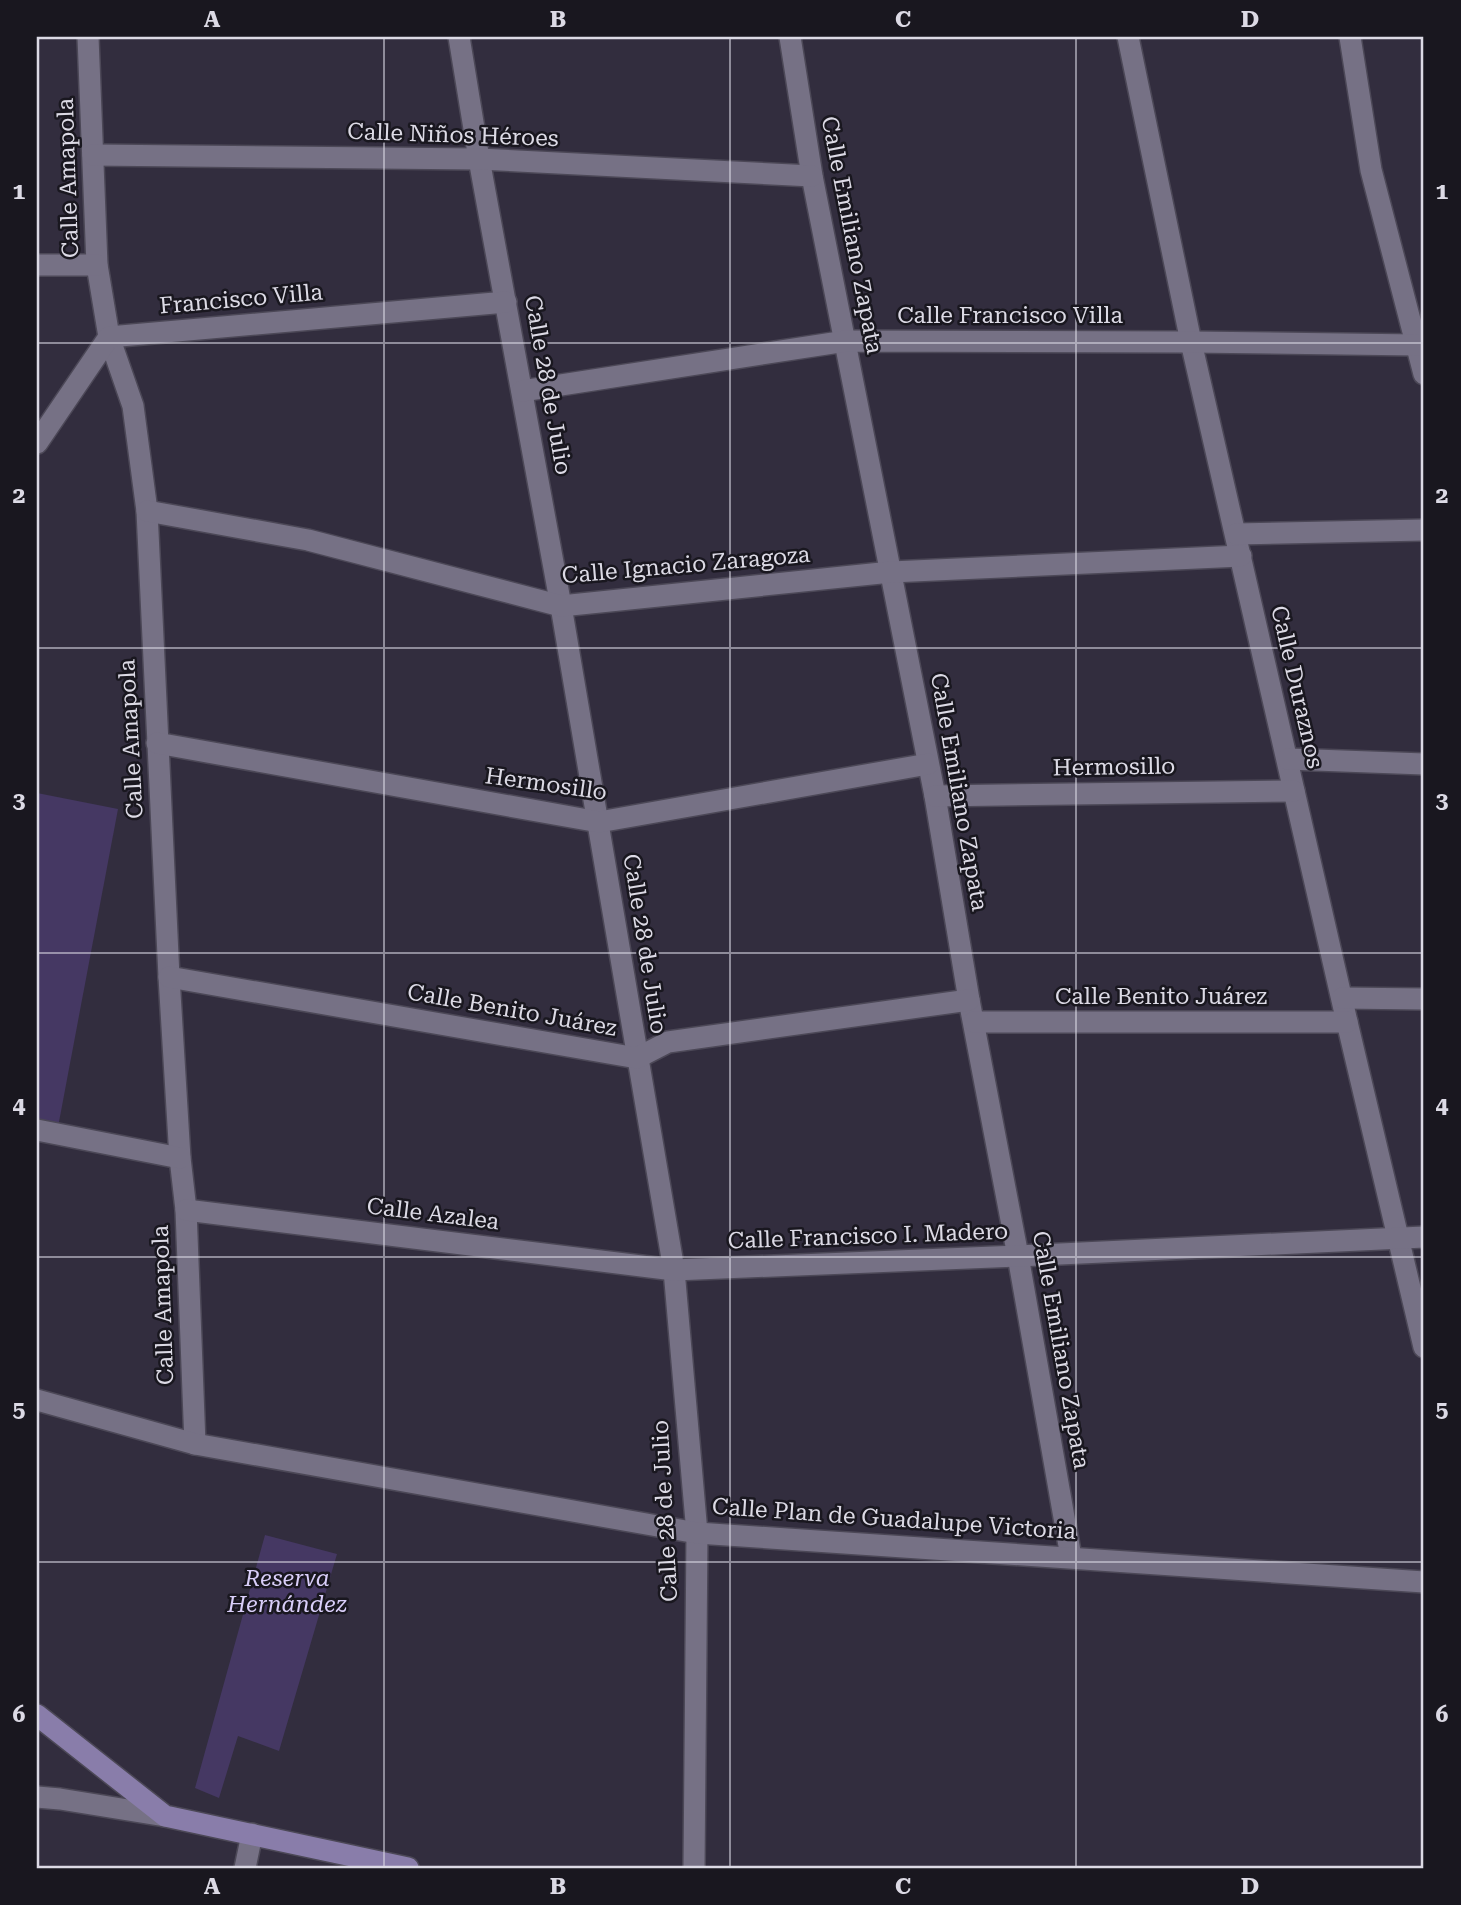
<svg xmlns="http://www.w3.org/2000/svg" width="1461" height="1905" viewBox="0 0 1461 1905" font-family="'Roboto Serif',serif">
<style>
.green{fill:#453863}
.lines{fill:none;stroke-linecap:round;stroke-linejoin:round}
.minor-casing{stroke:#4c4857;stroke-width:24}
.major-casing{stroke:#4c4857;stroke-width:24}
.minor{stroke:#767185;stroke-width:21}
.major{stroke:#897daa;stroke-width:21}
.grid{fill:none;stroke:#dcdae5;stroke-width:2;stroke-opacity:0.55}
.labels{text-anchor:middle;dominant-baseline:central;stroke-width:5;stroke-linejoin:round;paint-order:stroke}
.street-label{font-size:23px;fill:#dcdae5;stroke:#19171f}
.park-label{font-size:23px;font-style:italic;fill:#d9cef9;stroke:#19171f}
.neatline{fill:none;stroke:#dcdae5;stroke-width:2.5}
.grid-label{font-size:23px;text-anchor:middle;font-weight:bold;fill:#dcdae5}
</style>
<rect width="100%" height="100%" fill="#322d3e"/>
<!-- green -->
<g class="green">
<path d="M 37,793 L 118,809 L 55,1143 L 37,1141 Z"/>
<path d="M 265,1535 L 337,1554 L 279,1751 L 238,1736 L 219,1798 L 195,1788 Z"/>
</g>
<g class="lines">
<!-- minor casing -->
<g class="minor-casing">
<g id="minor">
<path d="M 88,37 L 97,265 L 109,337 L 133,406 L 147,511 L 169,977 L 180,1158 L 186,1210 L 195,1444"/>
<path d="M 459,37 L 479,159 L 561,606 L 674,1270 L 697,1533 L 694,1868"/>
<path d="M 790,37 L 812,176 L 935,796 L 969,1000 L 1018,1256 L 1071,1557"/>
<path d="M 1128,37 L 1191,342 L 1347,1022 L 1424,1347"/>
<path d="M 1350,37 L 1371,170 L 1424,374"/>
<path d="M 93,155 L 479,159 L 812,176"/>
<path d="M 37,265 L 97,265"/>
<path d="M 522,391 L 846,341 L 1191,342 L 1417,345"/>
<path d="M 37,443 L 109,337 L 506,302"/>
<path d="M 147,511 L 308,540 L 561,606 L 891,572 L 1241,556"/>
<path d="M 1236,534 L 1424,530"/>
<path d="M 157,743 L 599,822 L 928,764"/>
<path d="M 1288,759 L 1424,764"/>
<path d="M 935,796 L 1294,791"/>
<path d="M 169,977 L 637,1058 L 668,1042 L 969,1000"/>
<path d="M 1342,998 L 1424,999"/>
<path d="M 974,1022 L 1347,1022"/>
<path d="M 37,1130 L 180,1158"/>
<path d="M 186,1210 L 674,1270 L 1018,1256 L 1424,1237"/>
<path d="M 37,1400 L 195,1444 L 697,1533 L 1424,1582"/>
<path d="M 37,1797 L 60,1799 L 165,1816"/>
<path d="M 245,1868 L 252,1834"/>
</g>
</g>
<!-- major casing -->
<g class="major-casing">
<path id="major" d="M 37,1715 L 165,1816 L 408,1868"/>
</g>
<!-- minor -->
<use href="#minor" class="minor"/>
<!-- major -->
<use href="#major" class="major"/>
</g>
<!-- grid -->
<path class="grid" d="M 384,37 L 384,1868M 730,37 L 730,1868M 1076,37 L 1076,1868M 37,343 L 1424,343M 37,648 L 1424,648M 37,953 L 1424,953M 37,1257 L 1424,1257M 37,1562 L 1424,1562"/>
<g class="labels">
<!-- street labels -->
<g class="street-label">
<text transform="translate(453 135) rotate(2)">Calle Niños Héroes</text>
<text transform="translate(68 178) rotate(-92)">Calle Amapola</text>
<text transform="translate(852 235) rotate(79)">Calle Emiliano Zapata</text>
<text transform="translate(241 299) rotate(-5)">Francisco Villa</text>
<text x="1010" y="315">Calle Francisco Villa</text>
<text transform="translate(548 385) rotate(80)">Calle 28 de Julio</text>
<text transform="translate(686 565) rotate(-5)">Calle Ignacio Zaragoza</text>
<text transform="translate(1297 687) rotate(77)">Calle Duraznos</text>
<text transform="translate(131 739) rotate(-93)">Calle Amapola</text>
<text transform="translate(1114 767) rotate(-1)">Hermosillo</text>
<text transform="translate(546 784) rotate(8)">Hermosillo</text>
<text transform="translate(959 792) rotate(80)">Calle Emiliano Zapata</text>
<text transform="translate(645 944) rotate(81)">Calle 28 de Julio</text>
<text x="1161" y="996">Calle Benito Juárez</text>
<text transform="translate(512 1010) rotate(10)">Calle Benito Juárez</text>
<text transform="translate(433 1214) rotate(7)">Calle Azalea</text>
<text transform="translate(868 1236) rotate(-2)">Calle Francisco I. Madero</text>
<text transform="translate(163 1305) rotate(-92)">Calle Amapola</text>
<text transform="translate(1061 1350) rotate(80)">Calle Emiliano Zapata</text>
<text transform="translate(665 1511) rotate(-93)">Calle 28 de Julio</text>
<text transform="translate(894 1519) rotate(4)">Calle Plan de Guadalupe Victoria</text>
</g>
<!-- park labels -->
<g class="park-label">
<text x="287" y="1578">Reserva<tspan x="287" dy="26">Hernández</tspan></text>
</g>
</g>
<!-- border -->
<rect width="1461" height="1905" fill="none" stroke="#19171f" stroke-width="77"/>
<rect x="38" y="38" width="1384" height="1829" class="neatline"/>
<g class="grid-label">
<text x="212" y="27">A</text>
<text x="558" y="27">B</text>
<text x="903" y="27">C</text>
<text x="1250" y="27">D</text>
<text x="19" y="199">1</text>
<text x="1442" y="199">1</text>
<text x="19" y="503">2</text>
<text x="1442" y="503">2</text>
<text x="19" y="808">3</text>
<text x="1442" y="808">3</text>
<text x="19" y="1113">4</text>
<text x="1442" y="1113">4</text>
<text x="19" y="1417">5</text>
<text x="1442" y="1417">5</text>
<text x="19" y="1722">6</text>
<text x="1442" y="1722">6</text>
<text x="212" y="1894">A</text>
<text x="558" y="1894">B</text>
<text x="903" y="1894">C</text>
<text x="1250" y="1894">D</text>
</g>
</svg>
